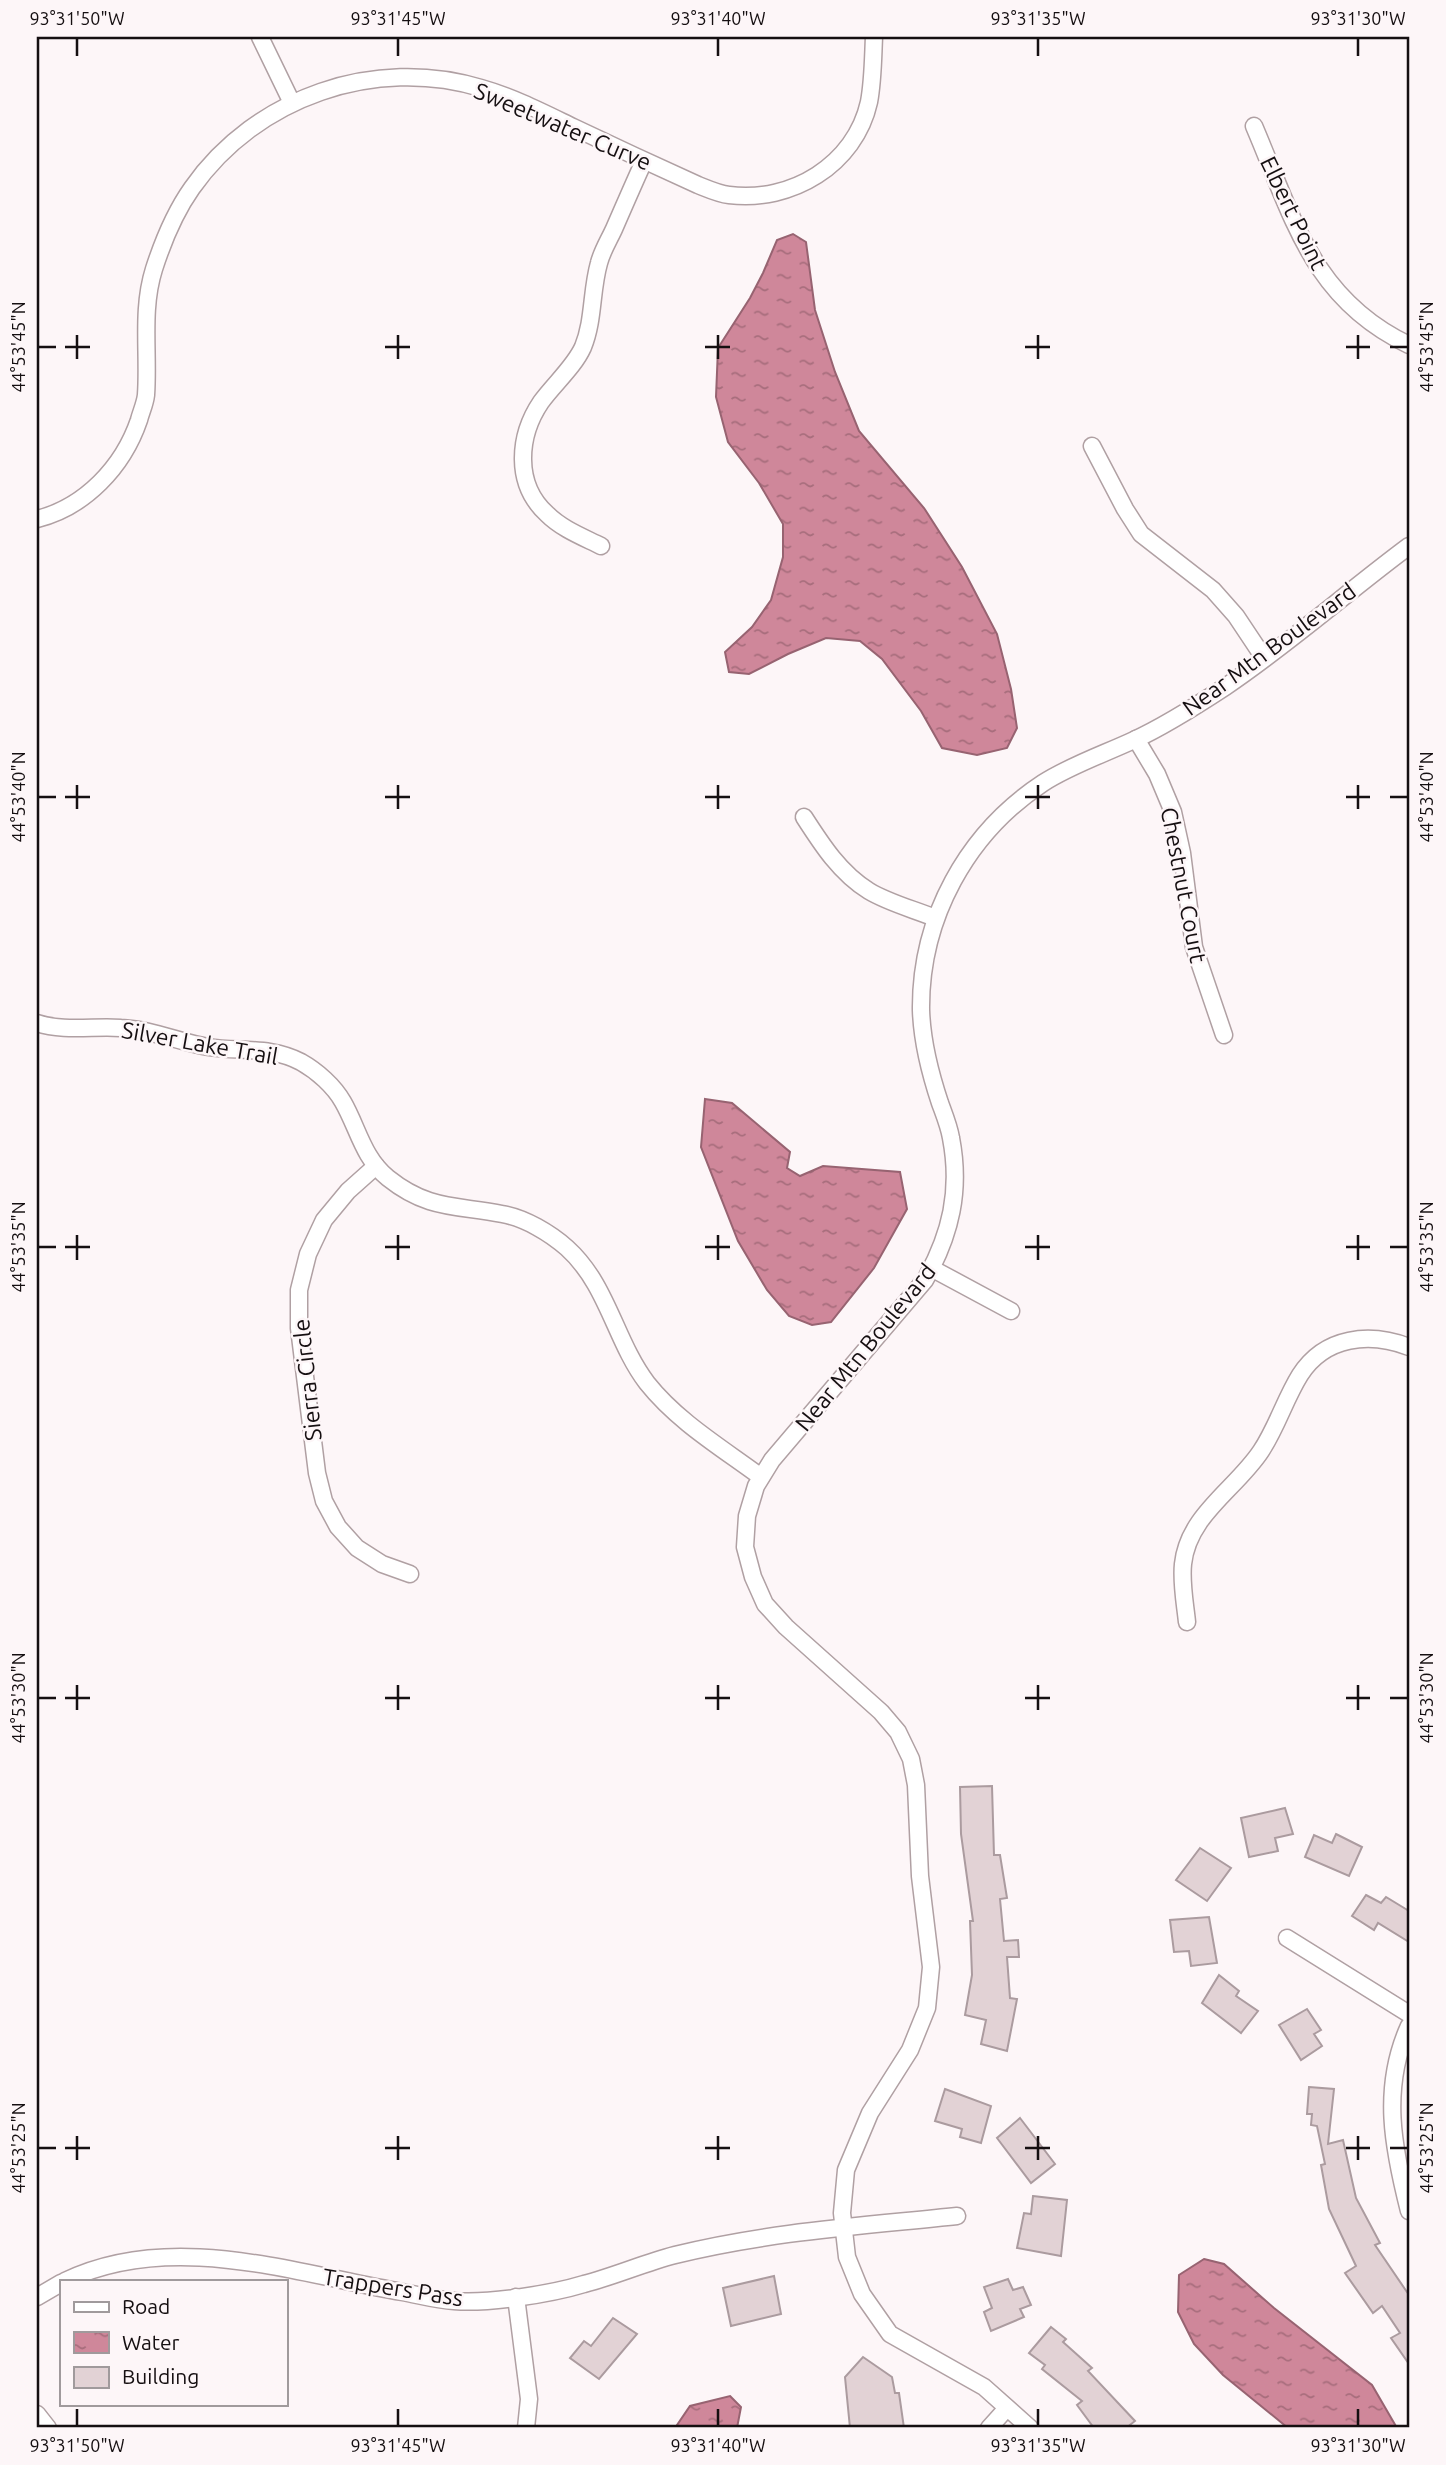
<svg xmlns="http://www.w3.org/2000/svg" width="1446" height="2465" viewBox="0 0 1446 2465" font-family="Ubuntu,sans-serif">
<style>
.water{fill:url(#water-ripples);stroke:#976371;stroke-width:2}
.building{fill:#e2d2d5;stroke:#ab9b9f;stroke-width:2}
.lines{fill:none;stroke-linecap:round;stroke-linejoin:round}
.minor-casing{stroke:#b0a0a3;stroke-width:19}
.minor{stroke:#fff;stroke-width:16}
.ticks{fill:none;stroke:#150f11;stroke-width:2.5}
.labels{text-anchor:middle;dominant-baseline:central;stroke-width:5;stroke-linejoin:round;paint-order:stroke}
.street-label{font-size:23px;fill:#150f11;stroke:#fdf6f8}
.neatline{fill:none;stroke:#150f11;stroke-width:2.5}
.ticks-label{font-size:18px;text-anchor:middle;fill:#150f11}
</style>
<defs>
<pattern id="water-ripples" width="26" height="14" patternUnits="userSpaceOnUse" patternTransform="scale(1.75)"><rect width="26" height="14" fill="#cf879a"/><path d="M2 4q2-2 4 0t4 0M15 11q2-2 4 0t4 0" fill="none" stroke="#a76d7c"/></pattern>
</defs>
<rect width="100%" height="100%" fill="#fdf6f8"/>
<!-- water -->
<g class="water">
<path d="M 793,234 L 806,242 L 815,310 L 835,372 L 859,431 L 924,508 L 962,567 L 997,634 L 1011,689 L 1017,728 L 1007,748 L 977,755 L 942,748 L 921,711 L 882,659 L 860,641 L 826,638 L 788,654 L 749,674 L 729,672 L 725,652 L 752,627 L 771,600 L 783,557 L 783,524 L 759,483 L 728,442 L 716,397 L 718,348 L 750,298 L 763,273 L 777,240 Z"/>
<path d="M 705,1099 L 732,1103 L 790,1152 L 787,1168 L 800,1176 L 823,1166 L 900,1172 L 907,1209 L 874,1268 L 831,1322 L 812,1325 L 789,1316 L 767,1290 L 738,1241 L 701,1147 Z"/>
<path d="M 1204,2259 L 1224,2264 L 1274,2308 L 1372,2385 L 1397,2428 L 1288,2428 L 1223,2375 L 1194,2344 L 1178,2312 L 1179,2275 Z"/>
<path d="M 730,2396 L 741,2407 L 737,2428 L 675,2428 L 690,2406 Z"/>
</g>
<!-- building -->
<g class="building">
<path d="M 992,1786 L 994,1855 L 1000,1855 L 1007,1898 L 1000,1899 L 1004,1941 L 1018,1940 L 1019,1957 L 1007,1957 L 1010,1998 L 1017,1999 L 1007,2051 L 981,2044 L 986,2020 L 965,2015 L 972,1975 L 970,1921 L 973,1921 L 961,1834 L 960,1787 Z"/>
<path d="M 1285,1808 L 1293,1834 L 1275,1838 L 1278,1851 L 1249,1857 L 1241,1818 Z"/>
<path d="M 1336,1834 L 1362,1847 L 1349,1876 L 1305,1857 L 1314,1835 L 1332,1843 Z"/>
<path d="M 1200,1848 L 1231,1868 L 1207,1901 L 1176,1880 Z"/>
<path d="M 1366,1895 L 1381,1903 L 1386,1897 L 1409,1911 L 1409,1942 L 1378,1923 L 1374,1930 L 1352,1916 Z"/>
<path d="M 1209,1917 L 1217,1963 L 1191,1966 L 1189,1951 L 1174,1952 L 1170,1920 Z"/>
<path d="M 1219,1975 L 1239,1991 L 1236,1996 L 1258,2011 L 1241,2033 L 1202,2003 Z"/>
<path d="M 1307,2009 L 1321,2030 L 1314,2034 L 1322,2046 L 1301,2060 L 1279,2025 Z"/>
<path d="M 1309,2087 L 1334,2089 L 1328,2144 L 1343,2140 L 1356,2198 L 1380,2243 L 1375,2245 L 1409,2295 L 1409,2364 L 1391,2338 L 1400,2333 L 1382,2306 L 1373,2313 L 1345,2273 L 1356,2266 L 1329,2209 L 1321,2165 L 1325,2164 L 1317,2126 L 1311,2125 L 1312,2114 L 1307,2114 Z"/>
<path d="M 945,2089 L 991,2106 L 981,2143 L 960,2137 L 962,2129 L 935,2121 Z"/>
<path d="M 1020,2118 L 1055,2164 L 1031,2183 L 997,2138 Z"/>
<path d="M 1033,2196 L 1067,2200 L 1061,2256 L 1017,2248 L 1024,2213 L 1031,2214 Z"/>
<path d="M 774,2276 L 781,2314 L 731,2326 L 723,2288 Z"/>
<path d="M 1008,2279 L 1013,2290 L 1023,2287 L 1031,2305 L 1020,2309 L 1024,2317 L 991,2331 L 984,2312 L 992,2308 L 984,2287 Z"/>
<path d="M 613,2318 L 637,2334 L 599,2379 L 570,2358 L 584,2341 L 591,2346 Z"/>
<path d="M 1051,2327 L 1066,2339 L 1063,2342 L 1092,2368 L 1088,2371 L 1135,2421 L 1126,2428 L 1094,2428 L 1077,2405 L 1082,2401 L 1042,2369 L 1045,2365 L 1029,2353 Z"/>
<path d="M 863,2357 L 892,2377 L 895,2393 L 899,2393 L 904,2428 L 850,2428 L 845,2377 Z"/>
</g>
<g class="lines">
<!-- minor casing -->
<g class="minor-casing">
<g id="minor">
<path d="M 260,37 L 292,103"/>
<path d="M 1254,126 C 1293,217 1312,299 1409,345"/>
<path d="M 1092,446 L 1125,509 L 1141,534 L 1213,590 L 1236,616 L 1264,658"/>
<path d="M 37,519 C 85,507 123,467 139,420 C 141,412 145,404 146,395 C 149,353 141,310 154,269 C 163,241 175,212 192,188 C 256,97 375,56 481,88 C 513,97 544,113 573,127 C 615,147 656,166 698,185 C 708,189 719,194 729,195 C 791,203 855,165 869,102 C 873,81 873,58 874,37"/>
<path d="M 601,546 C 583,537 562,529 547,514 C 514,484 518,436 541,402 C 554,384 574,367 583,347 C 594,320 591,291 599,263 C 602,251 609,240 614,229 C 624,206 634,183 644,161"/>
<path d="M 1136,739 L 1157,774 L 1173,812 L 1182,853 L 1194,947 L 1224,1035"/>
<path d="M 804,817 C 822,845 840,873 869,891 C 889,903 913,909 935,918"/>
<path d="M 37,1023 C 64,1032 93,1026 121,1028 C 150,1029 179,1042 208,1047 C 240,1052 271,1046 301,1062 C 317,1071 334,1086 343,1102 C 358,1128 363,1158 388,1178 C 428,1210 456,1205 502,1214 C 525,1218 550,1233 567,1248 C 608,1285 615,1341 647,1383 C 678,1422 722,1448 761,1477"/>
<path d="M 376,1166 L 348,1191 L 324,1220 L 308,1254 L 299,1290 L 299,1328 L 317,1473 L 324,1501 L 338,1527 L 357,1548 L 382,1564 L 410,1574"/>
<path d="M 931,1268 L 1011,1311"/>
<path d="M 1187,1622 C 1185,1603 1181,1583 1183,1564 C 1188,1515 1236,1489 1261,1451 C 1277,1427 1285,1399 1300,1375 C 1325,1336 1370,1332 1409,1347"/>
<path d="M 1287,1938 L 1409,2014"/>
<path d="M 1409,2026 C 1381,2088 1393,2148 1409,2211"/>
<path d="M 65,2281 C 171,2230 293,2273 402,2292 C 419,2295 436,2300 454,2301 C 488,2304 551,2294 584,2284 C 615,2276 644,2263 675,2255 C 768,2232 862,2226 957,2216"/>
<path d="M 37,2297 L 61,2283"/>
<path d="M 516,2297 L 529,2399 L 526,2428"/>
<path d="M 37,2414 L 48,2428"/>
<path d="M 989,2428 L 1007,2408"/>
<path d="M 1030,2428 L 984,2387 L 890,2334 L 862,2294 L 847,2257 L 842,2213 L 846,2170 L 870,2113 L 910,2050 L 927,2008 L 931,1967 L 920,1876 L 916,1785 L 911,1759 L 898,1732 L 881,1712 L 786,1627 L 765,1604 L 753,1577 L 745,1547 L 747,1516 L 756,1486 L 772,1460 L 925,1280 C 951,1234 961,1190 951,1138 C 949,1126 944,1114 940,1103 C 930,1073 922,1042 921,1010 C 920,918 967,833 1043,783 C 1071,765 1104,754 1134,740 C 1165,726 1196,706 1225,687 C 1289,644 1347,592 1409,546"/>
</g>
</g>
<!-- minor -->
<use href="#minor" class="minor"/>
</g>
<!-- ticks -->
<path class="ticks" d="M 77,38 L 77,56M 398,38 L 398,56M 718,38 L 718,56M 1038,38 L 1038,56M 1358,38 L 1358,56M 77,335 L 77,359M 398,335 L 398,359M 718,335 L 718,359M 1038,335 L 1038,359M 1358,335 L 1358,359M 38,347 L 56,347M 65,347 L 90,347M 385,347 L 410,347M 705,347 L 730,347M 1025,347 L 1050,347M 1346,347 L 1370,347M 1390,347 L 1408,347M 77,785 L 77,809M 398,785 L 398,809M 718,785 L 718,809M 1038,785 L 1038,809M 1358,785 L 1358,809M 38,797 L 56,797M 65,797 L 90,797M 385,797 L 410,797M 705,797 L 730,797M 1025,797 L 1050,797M 1346,797 L 1370,797M 1390,797 L 1408,797M 77,1235 L 77,1260M 398,1235 L 398,1260M 718,1235 L 718,1260M 1038,1235 L 1038,1260M 1358,1235 L 1358,1260M 38,1247 L 56,1247M 65,1247 L 90,1247M 385,1247 L 410,1247M 705,1247 L 730,1247M 1025,1247 L 1050,1247M 1346,1247 L 1370,1247M 1390,1247 L 1408,1247M 77,1685 L 77,1710M 398,1685 L 398,1710M 718,1685 L 718,1710M 1038,1685 L 1038,1710M 1358,1685 L 1358,1710M 38,1698 L 56,1698M 65,1698 L 90,1698M 385,1698 L 410,1698M 705,1698 L 730,1698M 1025,1698 L 1050,1698M 1346,1698 L 1370,1698M 1390,1698 L 1408,1698M 77,2136 L 77,2160M 398,2136 L 398,2160M 718,2136 L 718,2160M 1038,2136 L 1038,2160M 1358,2136 L 1358,2160M 38,2148 L 56,2148M 65,2148 L 90,2148M 385,2148 L 410,2148M 705,2148 L 730,2148M 1025,2148 L 1050,2148M 1346,2148 L 1370,2148M 1390,2148 L 1408,2148M 77,2409 L 77,2426M 398,2409 L 398,2426M 718,2409 L 718,2426M 1038,2409 L 1038,2426M 1358,2409 L 1358,2426"/>
<g class="labels">
<!-- street labels -->
<g class="street-label">
<text transform="translate(563 126) rotate(23)">Sweetwater Curve</text>
<text transform="translate(1294 213) rotate(64)">Elbert Point</text>
<text transform="translate(1269 649) rotate(-36)">Near Mtn Boulevard</text>
<text transform="translate(1184 885) rotate(79)">Chestnut Court</text>
<text transform="translate(200 1043) rotate(10)">Silver Lake Trail</text>
<text transform="translate(865 1347) rotate(-51)">Near Mtn Boulevard</text>
<text transform="translate(307 1380) rotate(-96)">Sierra Circle</text>
<text transform="translate(393 2287) rotate(9)">Trappers Pass</text>
</g>
</g>
<!-- border -->
<rect width="1446" height="2465" fill="none" stroke="#fdf6f8" stroke-width="77"/>
<!-- legend -->
<rect x="60" y="2280" width="228" height="126" fill="#fdf6f8" stroke="#a09a9c" stroke-width="2"/>
<rect x="74" y="2302" width="35" height="10" fill="#ffffff" stroke="#a09a9c" stroke-width="2"/>
<text x="122" y="2314" font-size="21" fill="#150f11">Road</text>
<rect x="74" y="2332" width="35" height="21" fill="url(#water-ripples)" stroke="#a09a9c" stroke-width="2"/>
<text x="122" y="2350" font-size="21" fill="#150f11">Water</text>
<rect x="74" y="2367" width="35" height="21" fill="#e2d2d5" stroke="#a09a9c" stroke-width="2"/>
<text x="122" y="2384" font-size="21" fill="#150f11">Building</text>
<rect x="38" y="38" width="1370" height="2388" class="neatline"/>
<g class="ticks-label">
<text x="77" y="25">93°31'50"W</text>
<text x="398" y="25">93°31'45"W</text>
<text x="718" y="25">93°31'40"W</text>
<text x="1038" y="25">93°31'35"W</text>
<text x="1358" y="25">93°31'30"W</text>
<text transform="translate(19 347) rotate(-90)" y="6">44°53'45"N</text>
<text transform="translate(1427 347) rotate(-90)" y="6">44°53'45"N</text>
<text transform="translate(19 797) rotate(-90)" y="6">44°53'40"N</text>
<text transform="translate(1427 797) rotate(-90)" y="6">44°53'40"N</text>
<text transform="translate(19 1247) rotate(-90)" y="6">44°53'35"N</text>
<text transform="translate(1427 1247) rotate(-90)" y="6">44°53'35"N</text>
<text transform="translate(19 1698) rotate(-90)" y="6">44°53'30"N</text>
<text transform="translate(1427 1698) rotate(-90)" y="6">44°53'30"N</text>
<text transform="translate(19 2148) rotate(-90)" y="6">44°53'25"N</text>
<text transform="translate(1427 2148) rotate(-90)" y="6">44°53'25"N</text>
<text x="77" y="2452">93°31'50"W</text>
<text x="398" y="2452">93°31'45"W</text>
<text x="718" y="2452">93°31'40"W</text>
<text x="1038" y="2452">93°31'35"W</text>
<text x="1358" y="2452">93°31'30"W</text>
</g>
</svg>
